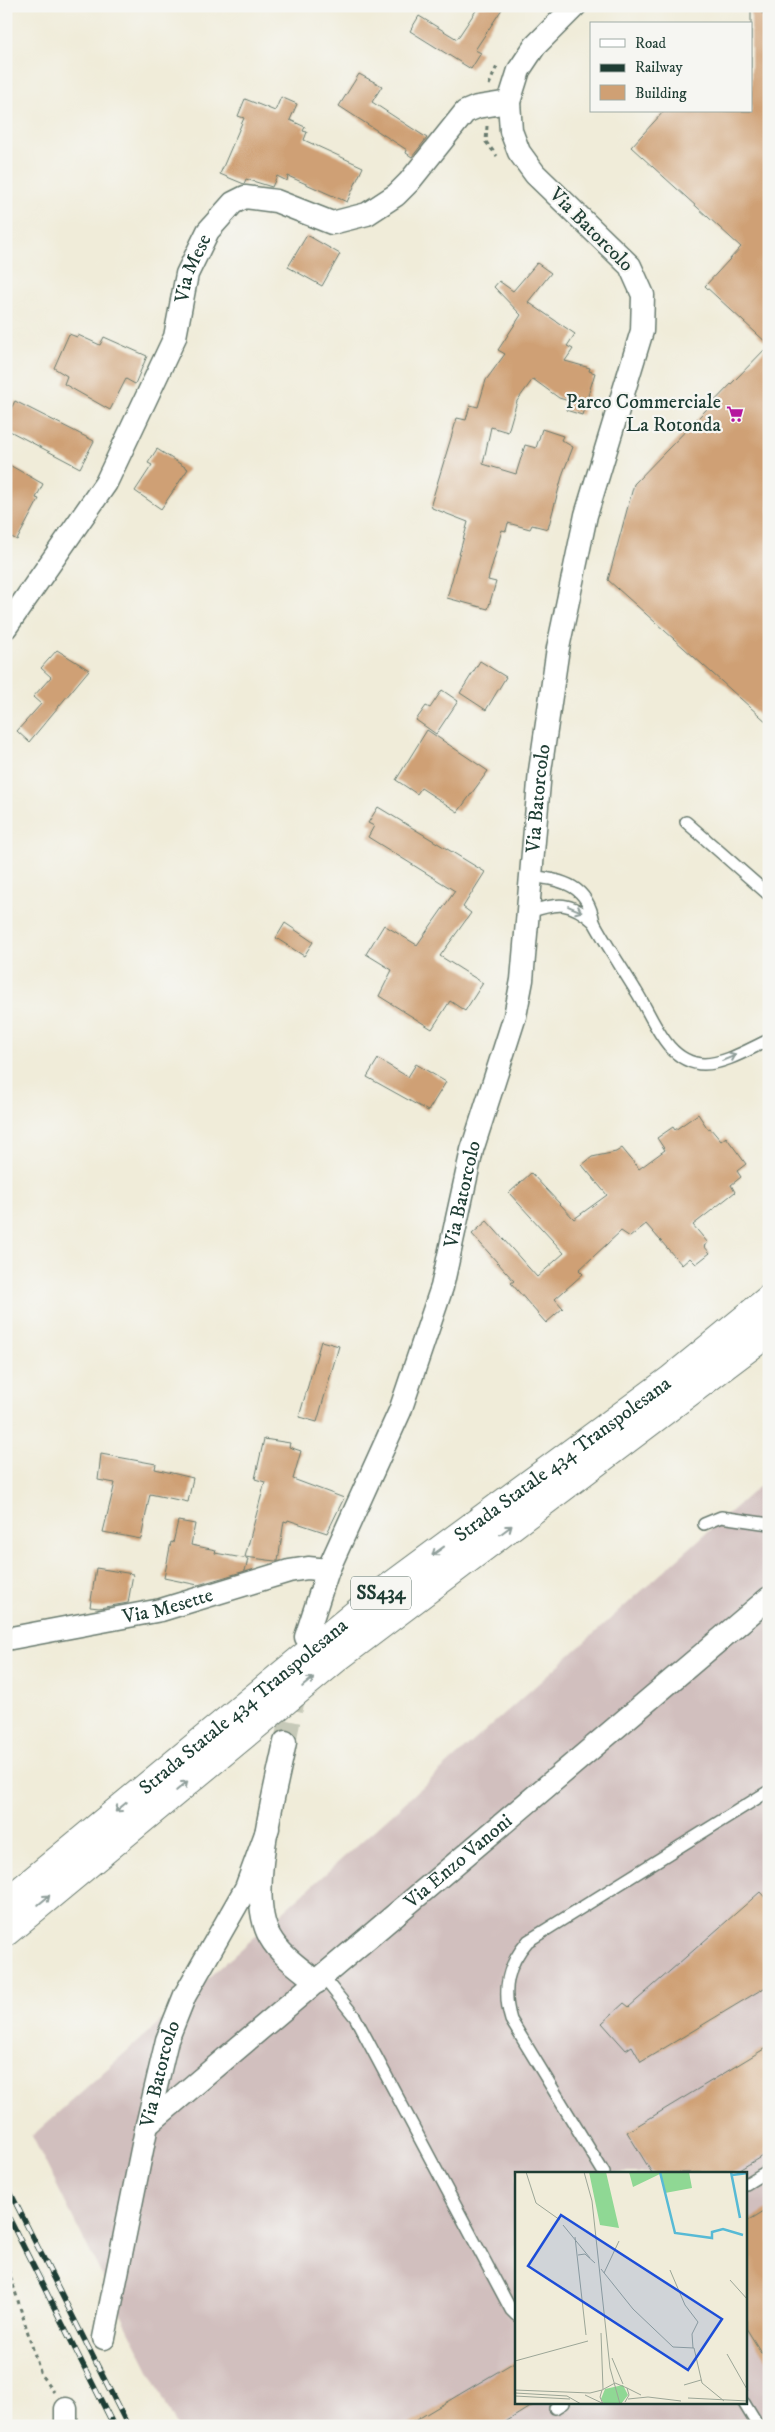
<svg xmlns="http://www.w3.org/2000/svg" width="775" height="2432" viewBox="0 0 775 2432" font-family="'IM FELL DW Pica',serif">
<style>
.industrial{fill:#d1bfbe;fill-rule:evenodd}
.building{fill:#cfa074}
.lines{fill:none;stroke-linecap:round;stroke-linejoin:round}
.minor-tunnel{stroke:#c6c9b8;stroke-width:22;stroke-dasharray:22 11;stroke-linecap:butt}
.service-casing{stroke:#687a6e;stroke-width:14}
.minor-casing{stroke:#687a6e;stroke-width:25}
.trunk-casing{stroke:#687a6e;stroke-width:30}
.path{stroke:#687a6e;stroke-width:3;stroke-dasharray:4 4;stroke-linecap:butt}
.service{stroke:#fff;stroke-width:11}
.minor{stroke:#fff;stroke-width:22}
.trunk{stroke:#fff;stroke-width:28}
.rail-casing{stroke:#1f3d34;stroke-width:5.5}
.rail{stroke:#f6f6f2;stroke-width:4;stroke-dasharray:11;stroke-linecap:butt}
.oneway{stroke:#8f9e9a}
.labels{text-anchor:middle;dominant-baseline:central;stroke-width:4.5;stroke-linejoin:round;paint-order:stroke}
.shield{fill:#f6f6f2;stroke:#60746d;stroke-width:1}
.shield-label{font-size:19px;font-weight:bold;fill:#1f3d34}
.street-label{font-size:20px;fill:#1f3d34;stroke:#f6f6f2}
.poi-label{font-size:20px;fill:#1f3d34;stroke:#f6f6f2;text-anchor:end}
.inset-river{fill:none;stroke:#57bad5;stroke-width:2.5}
.inset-road{fill:none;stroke:#9ca697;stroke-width:1}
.view{fill:#1d4ed8;fill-opacity:0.15;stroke:#1d4ed8;stroke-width:2.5}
.inset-edge{fill:none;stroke:#1f3d34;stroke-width:2.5}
</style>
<rect width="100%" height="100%" fill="#f6f6f2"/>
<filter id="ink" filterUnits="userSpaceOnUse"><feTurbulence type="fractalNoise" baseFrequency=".02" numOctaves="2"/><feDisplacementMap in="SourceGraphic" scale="10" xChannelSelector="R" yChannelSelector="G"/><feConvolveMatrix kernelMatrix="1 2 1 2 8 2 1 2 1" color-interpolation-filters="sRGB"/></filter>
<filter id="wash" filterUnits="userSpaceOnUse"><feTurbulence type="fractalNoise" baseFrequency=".0096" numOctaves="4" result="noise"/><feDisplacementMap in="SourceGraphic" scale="20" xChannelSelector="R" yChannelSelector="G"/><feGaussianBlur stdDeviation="1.12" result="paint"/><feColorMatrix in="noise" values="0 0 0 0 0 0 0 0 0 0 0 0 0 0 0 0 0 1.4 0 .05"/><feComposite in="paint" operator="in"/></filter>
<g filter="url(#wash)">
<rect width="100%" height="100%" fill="#f0ecd9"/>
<!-- industrial -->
<path class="industrial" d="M 769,1477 L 769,2426 L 177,2426 L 32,2136 ZM 516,2173 L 746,2173 L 746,2403 L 516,2403 Z"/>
<g id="blocks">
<!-- building -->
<g class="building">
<path d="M 479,6 L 504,6 L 475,50 L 481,53 L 471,69 L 410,31 L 419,16 L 457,39 Z"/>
<path d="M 751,6 L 754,6 L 769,19 L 769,724 L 608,580 L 634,484 L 769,345 L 705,286 L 741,247 L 631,147 L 664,111 L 751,111 Z"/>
<path d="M 359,74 L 382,86 L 372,102 L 427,138 L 412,157 L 406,153 L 407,150 L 339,106 Z"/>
<path d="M 281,97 L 297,104 L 290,120 L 305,127 L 303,131 L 307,132 L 304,140 L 363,167 L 347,202 L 288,176 L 287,181 L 277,176 L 272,187 L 246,179 L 244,184 L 220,174 L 244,118 L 238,116 L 245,99 L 275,111 Z"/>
<path d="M 307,235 L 340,254 L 322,286 L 288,267 Z"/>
<path d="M 537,263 L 551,273 L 528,302 L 575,334 L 567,346 L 573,349 L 565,361 L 590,368 L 589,371 L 595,373 L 582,415 L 566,410 L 569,401 L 559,398 L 533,379 L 517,401 L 508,432 L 491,427 L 483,464 L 516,474 L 525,445 L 536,448 L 542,429 L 563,436 L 561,440 L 573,447 L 563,473 L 548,529 L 532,525 L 530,529 L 508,523 L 506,531 L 502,530 L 488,580 L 496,582 L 488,609 L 447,598 L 468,522 L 432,508 L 431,504 L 457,418 L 466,420 L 470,405 L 478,407 L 486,380 L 505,354 L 498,350 L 521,315 L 494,287 L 499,281 L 513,291 Z"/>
<path d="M 69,334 L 77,337 L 78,335 L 100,345 L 104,337 L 147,356 L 135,384 L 126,379 L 110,410 L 64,384 L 67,376 L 54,368 Z"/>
<path d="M 15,401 L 94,441 L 80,468 L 6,429 L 6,418 Z"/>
<path d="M 157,449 L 188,469 L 161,509 L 135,491 L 152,465 L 148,463 Z"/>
<path d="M 6,463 L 43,484 L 36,498 L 39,499 L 17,540 L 6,534 Z"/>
<path d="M 57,650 L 89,670 L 29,742 L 17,731 L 41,704 L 33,697 L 51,677 L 41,668 Z"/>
<path d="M 480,661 L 506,677 L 486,710 L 460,693 Z"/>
<path d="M 442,690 L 458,701 L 436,734 L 416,720 L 426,706 L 430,708 Z"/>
<path d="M 427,730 L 488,771 L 458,812 L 421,788 L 417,794 L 396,780 Z"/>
<path d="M 378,807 L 485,872 L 463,907 L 471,913 L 440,956 L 483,983 L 465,1011 L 450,1001 L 432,1029 L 379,996 L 392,970 L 366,954 L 384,925 L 417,945 L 455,891 L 368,837 L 374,826 L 368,823 Z"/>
<path d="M 285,923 L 313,942 L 304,956 L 276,938 Z"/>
<path d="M 378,1059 L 408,1077 L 416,1064 L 446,1082 L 428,1111 L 367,1077 Z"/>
<path d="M 698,1114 L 708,1129 L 710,1128 L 721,1141 L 726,1137 L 746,1164 L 737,1171 L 741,1177 L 731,1185 L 735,1192 L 693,1225 L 708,1243 L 704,1246 L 710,1253 L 696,1264 L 690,1258 L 682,1265 L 646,1224 L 630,1237 L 621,1231 L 579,1270 L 583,1274 L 555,1299 L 563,1308 L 546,1323 L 511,1283 L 514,1281 L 472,1234 L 487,1221 L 537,1277 L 564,1253 L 509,1193 L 531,1173 L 574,1219 L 607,1195 L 582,1165 L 592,1157 L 616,1152 L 622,1148 L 639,1169 L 665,1150 L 657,1138 L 673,1127 L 675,1130 Z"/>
<path d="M 321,1341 L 339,1346 L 317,1422 L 299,1417 Z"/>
<path d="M 264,1439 L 290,1443 L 289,1447 L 301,1451 L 293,1479 L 344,1498 L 327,1533 L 288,1520 L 287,1522 L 284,1521 L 278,1561 L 275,1561 L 245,1557 L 265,1482 L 255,1479 Z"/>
<path d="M 101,1454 L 156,1464 L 155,1469 L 193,1478 L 188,1502 L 150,1494 L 141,1539 L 103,1532 L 115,1483 L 98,1480 Z"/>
<path d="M 178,1521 L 195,1524 L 191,1545 L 216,1550 L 215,1553 L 248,1559 L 245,1571 L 198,1585 L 164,1578 L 171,1542 L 173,1543 Z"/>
<path d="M 96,1568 L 133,1574 L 128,1603 L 99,1608 L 90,1607 Z"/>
<path d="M 760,1892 L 769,1902 L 769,1985 L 641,2062 L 632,2046 L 626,2050 L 602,2023 L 624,2003 L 629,2007 Z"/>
<path d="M 769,2046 L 769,2152 L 734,2173 L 652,2173 L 627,2132 Z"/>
<path d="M 769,2208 L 769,2365 L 746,2328 L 746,2222 Z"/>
<path d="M 516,2361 L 516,2403 L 536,2403 L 499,2426 L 406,2426 Z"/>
</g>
</g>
</g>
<g filter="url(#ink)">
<use href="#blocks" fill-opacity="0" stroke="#687a6e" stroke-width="1"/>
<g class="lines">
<!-- minor-tunnel -->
<path class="minor-tunnel" d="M 285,1742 L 297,1684"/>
<!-- service casing -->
<g class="service-casing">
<g id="service">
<path d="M 686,822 L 769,895"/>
<path d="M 529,912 C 558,902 570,901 594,922 C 587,885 565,881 532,876"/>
<path d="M 594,922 C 607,946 622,968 636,991 C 653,1017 666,1063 704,1064 C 725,1064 749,1049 769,1040"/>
<path d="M 704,1524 L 721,1517 L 769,1524"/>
<path d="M 323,1977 L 355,2017 L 511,2310 L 516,2315"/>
<path d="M 604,2173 L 511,2020 C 502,1990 507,1965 528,1941 L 769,1791"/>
<path d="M 746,2184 L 769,2170"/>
<path d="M 744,2403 L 758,2426"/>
<path d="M 555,2408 L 563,2403"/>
</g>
</g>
<!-- minor casing -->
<g class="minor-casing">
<g id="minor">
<path id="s1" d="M 6,627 L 106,483 L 175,337 L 187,274 L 208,231 L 233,203 L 245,197 L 276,201 L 332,223 L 367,214 L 396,195 L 409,182 L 465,112 L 477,107 L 509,102"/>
<path id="s2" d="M 306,1637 L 328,1570 L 400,1411 L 442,1287 L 472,1150 L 515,1016 L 522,980 L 540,771 L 558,648 L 586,515 L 642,331 L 643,295 L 630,266 L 535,174 L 519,152 L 511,131 L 509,102 L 519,70 L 535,46 L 575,6"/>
<path id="s3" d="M 6,1639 L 161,1610 L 289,1571 L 308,1568 L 328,1570"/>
<path d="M 285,1742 C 276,1790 245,1894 270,1937 C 280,1955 301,1969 317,1982"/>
<path id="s4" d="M 147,2125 L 769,1598"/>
<path id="s5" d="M 104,2338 L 147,2125 L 167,2040 L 185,1995 L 246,1888 L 268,1828"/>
<path d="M 66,2409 L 66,2426"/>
</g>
</g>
<!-- trunk casing -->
<g class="trunk-casing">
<g id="trunk">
<path id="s6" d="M 6,1903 L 375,1598 L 670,1380 L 769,1299"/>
<path d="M 6,1932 L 338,1657 L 769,1332"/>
</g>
</g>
<!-- path -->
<g class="path">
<path d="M 489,85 L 497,66"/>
<path d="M 487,126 L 486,142 L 497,156"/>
<path d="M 6,2262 L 41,2375 L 54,2392"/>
</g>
<!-- service -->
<use href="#service" class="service"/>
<!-- minor -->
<use href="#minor" class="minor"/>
<!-- trunk -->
<use href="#trunk" class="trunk"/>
<!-- rail casing -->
<g class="rail-casing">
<g id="rail">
<path d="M 6,2184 L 128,2426"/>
<path d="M 6,2212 L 114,2426"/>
</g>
</g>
<!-- rail -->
<use href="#rail" class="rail"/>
</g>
<!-- one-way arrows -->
<defs><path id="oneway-shaft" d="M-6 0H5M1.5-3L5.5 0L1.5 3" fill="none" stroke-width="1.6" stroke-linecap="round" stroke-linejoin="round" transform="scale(1.25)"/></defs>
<g class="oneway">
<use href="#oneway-shaft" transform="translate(575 909) rotate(23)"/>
<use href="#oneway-shaft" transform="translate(729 1058) rotate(-23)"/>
<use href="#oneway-shaft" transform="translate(506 1530) rotate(-37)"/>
<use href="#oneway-shaft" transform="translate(438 1551) rotate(144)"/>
<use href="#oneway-shaft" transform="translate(308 1682) rotate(-40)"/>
<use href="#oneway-shaft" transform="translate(182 1786) rotate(-40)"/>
<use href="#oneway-shaft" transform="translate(121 1807) rotate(140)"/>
<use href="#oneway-shaft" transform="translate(44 1900) rotate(-40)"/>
</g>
</g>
<!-- icons -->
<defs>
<g id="supermarket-bare" transform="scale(1.35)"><path d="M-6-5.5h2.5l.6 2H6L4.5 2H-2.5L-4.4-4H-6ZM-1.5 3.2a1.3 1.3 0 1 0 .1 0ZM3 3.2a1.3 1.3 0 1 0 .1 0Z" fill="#b5179e" stroke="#f6f6f2" stroke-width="2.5" paint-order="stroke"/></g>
</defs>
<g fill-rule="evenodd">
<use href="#supermarket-bare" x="735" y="414"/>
</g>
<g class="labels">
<!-- shield labels -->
<rect class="shield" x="351" y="1576.5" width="60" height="33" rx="4"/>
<g class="shield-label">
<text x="381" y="1593">SS434</text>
</g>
<!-- street labels -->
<g class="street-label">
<text transform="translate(591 230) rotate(45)">Via Batorcolo</text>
<text stroke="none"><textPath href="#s1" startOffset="408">Via Mese</textPath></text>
<text stroke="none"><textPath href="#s2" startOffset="876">Via Batorcolo</textPath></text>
<text stroke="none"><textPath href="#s2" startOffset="471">Via Batorcolo</textPath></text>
<text stroke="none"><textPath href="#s6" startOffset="712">Strada Statale 434 Transpolesana</textPath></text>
<text stroke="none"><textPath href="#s3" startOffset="165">Via Mesette</textPath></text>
<text stroke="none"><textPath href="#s6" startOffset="308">Strada Statale 434 Transpolesana</textPath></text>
<text stroke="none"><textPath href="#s4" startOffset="408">Via Enzo Vanoni</textPath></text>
<text stroke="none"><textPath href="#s5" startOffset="270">Via Batorcolo</textPath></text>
</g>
<!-- poi labels -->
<g class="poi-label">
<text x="721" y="402">Parco Commerciale<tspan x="721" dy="23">La Rotonda</tspan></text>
</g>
</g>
<!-- overview -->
<g transform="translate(515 2172)">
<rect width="232" height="232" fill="#f0ecd9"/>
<path d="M 74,0 L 91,0 L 104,56 L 85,53 ZM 114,0 L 174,0 L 177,16 L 150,21 L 145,2 L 118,15 ZM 108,213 L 113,223 L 106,232 L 89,232 L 86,227 L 90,217 Z" fill="#8fd894"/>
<path class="inset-river" d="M 145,0 L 160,61 L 197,66 L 197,60 L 208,57 L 228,63M 216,0 L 225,46M 217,3 L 233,1"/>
<path class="inset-road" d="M 11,0 L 21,31 L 45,48M 69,0 L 77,29 L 95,196 L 105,232M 48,53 L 75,86M 60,65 L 71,163M 63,83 L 70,82 L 80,91M 86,97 L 118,137 L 158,175 L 179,176 L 187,211 L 209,229M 155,98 L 170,133 L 183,150 L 177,162 L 178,176M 89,101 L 104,69M 215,108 L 233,128M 86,161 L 88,217M 212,182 L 233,219M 97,186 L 108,212M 0,189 L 73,169M 169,213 L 186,208M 112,216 L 126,223M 0,218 L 75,221 L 87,218M 0,221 L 52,224 L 66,232M 70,223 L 87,231M 0,224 L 55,227M 173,226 L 233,229M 113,227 L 133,225 L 166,229M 88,232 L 85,225 L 87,218 L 100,211 L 112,216 L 114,223 L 110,230"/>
<path class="view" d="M 46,43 L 207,147 L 173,198 L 13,94 Z"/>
<rect width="232" height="232" class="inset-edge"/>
</g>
<!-- margin -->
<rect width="775" height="2432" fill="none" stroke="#f6f6f2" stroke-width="25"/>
<!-- legend -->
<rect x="590" y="22" width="162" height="90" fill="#f6f6f2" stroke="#a0aca6"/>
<rect x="600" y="39" width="25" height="8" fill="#ffffff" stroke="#a0aca6"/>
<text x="635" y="48" font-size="15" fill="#1f3d34">Road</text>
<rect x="600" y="64" width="25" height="8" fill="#1f3d34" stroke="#a0aca6"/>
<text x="635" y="72" font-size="15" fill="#1f3d34">Railway</text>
<rect x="600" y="85" width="25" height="15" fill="#cfa074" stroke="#a0aca6"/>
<text x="635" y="98" font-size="15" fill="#1f3d34">Building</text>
</svg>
